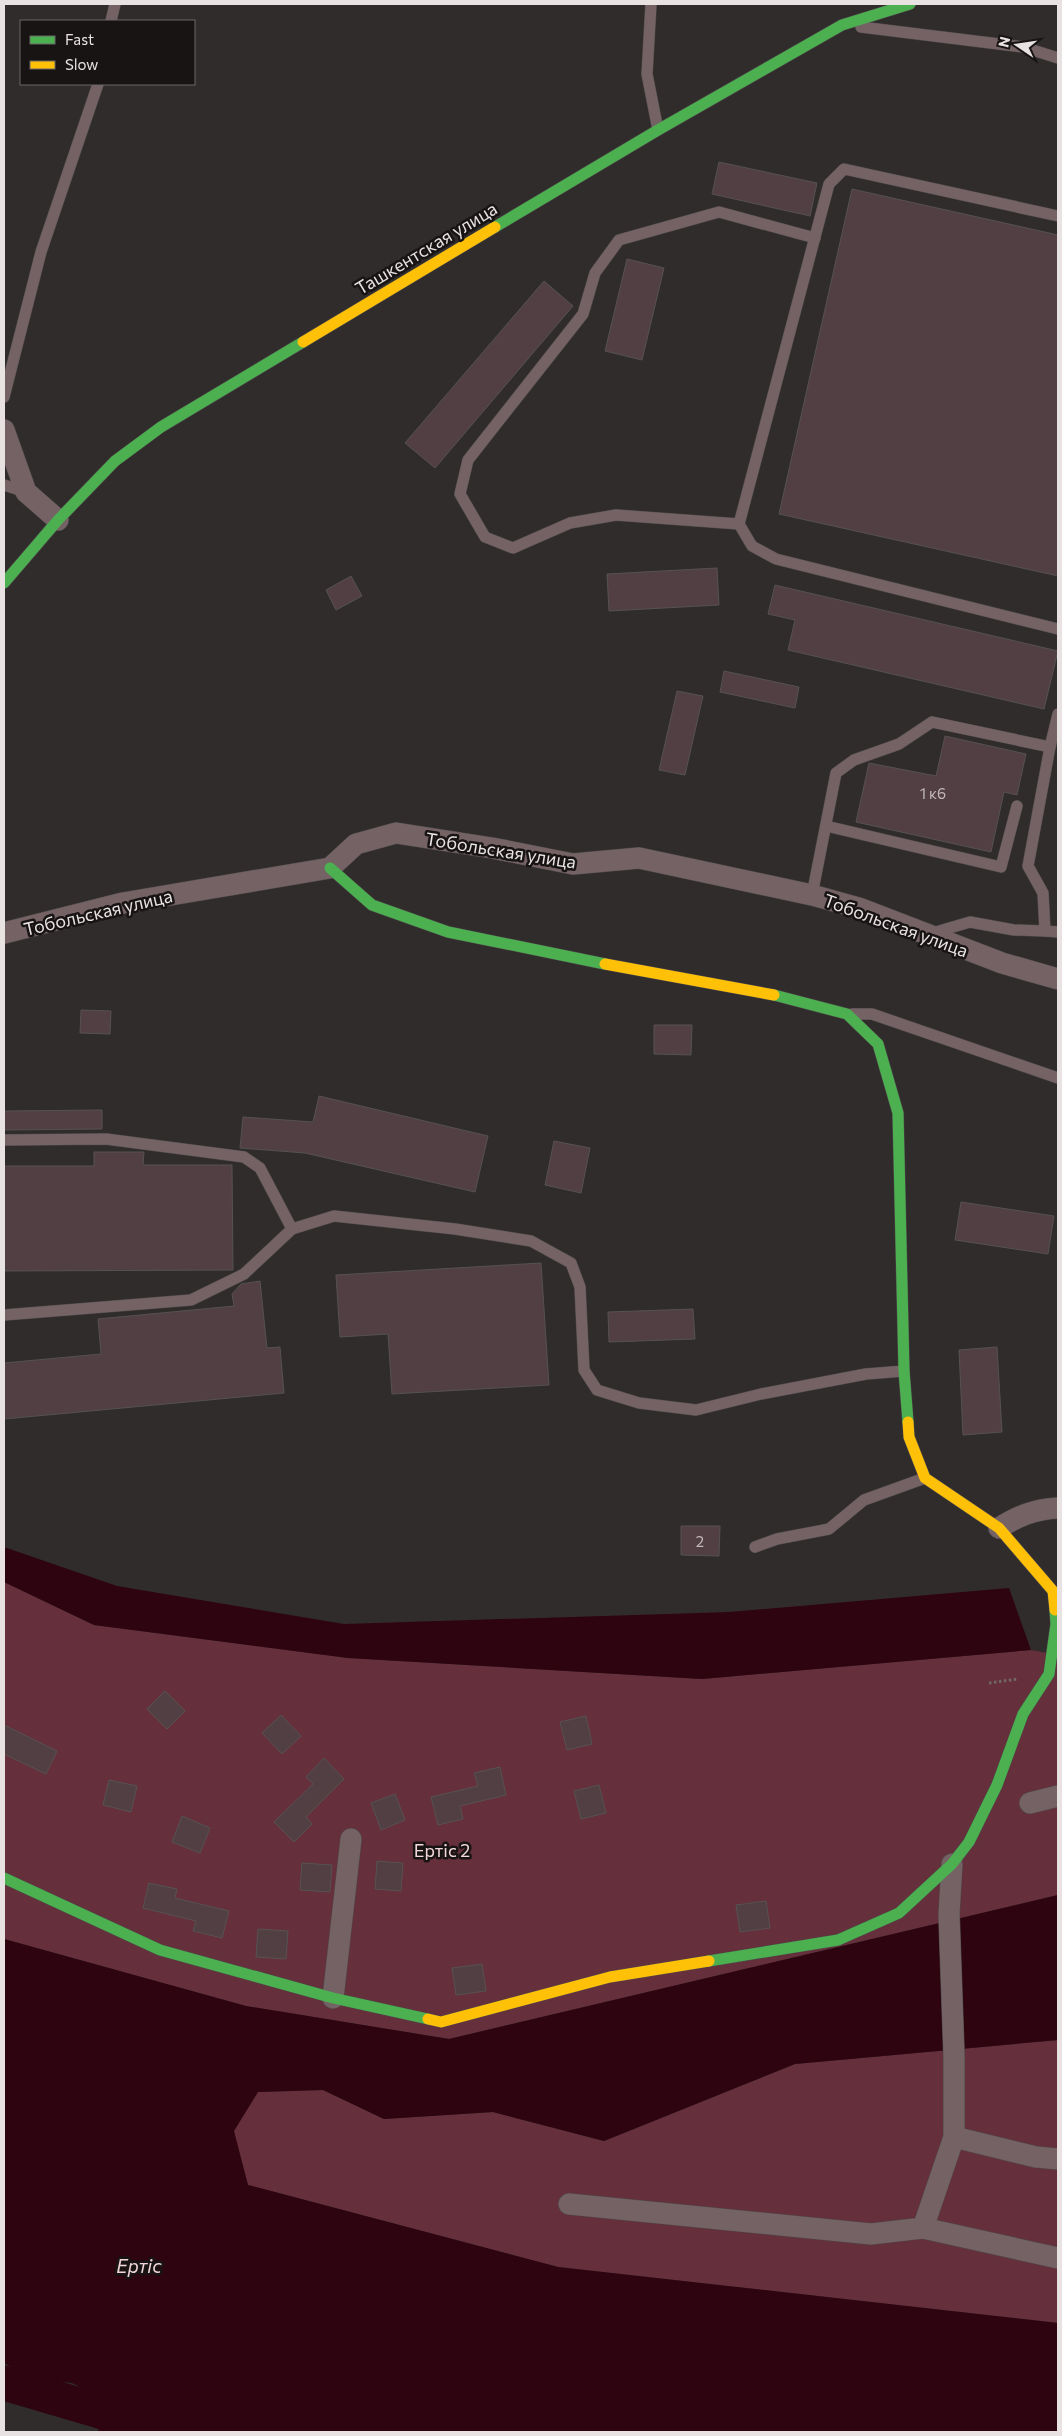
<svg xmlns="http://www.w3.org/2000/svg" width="1062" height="2436" viewBox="0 0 1062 2436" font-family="Commissioner,sans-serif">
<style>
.green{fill:#652f3b}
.water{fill:#2e0411}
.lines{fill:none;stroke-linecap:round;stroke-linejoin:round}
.river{stroke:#2e0411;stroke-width:35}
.building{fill:#523f43;stroke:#565252}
.lane-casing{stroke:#4d4a4a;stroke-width:12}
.street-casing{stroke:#4d4a4a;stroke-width:22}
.fast-casing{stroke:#4d4a4a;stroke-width:12}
.slow-casing{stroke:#4d4a4a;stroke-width:12}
.path{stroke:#726768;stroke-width:3;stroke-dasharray:2.5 2.5;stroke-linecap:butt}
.lane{stroke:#746265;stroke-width:11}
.street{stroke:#746265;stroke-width:21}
.fast{stroke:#4caf50;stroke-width:11}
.slow{stroke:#ffc107;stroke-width:11}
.labels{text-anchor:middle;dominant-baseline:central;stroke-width:5;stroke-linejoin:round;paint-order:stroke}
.number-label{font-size:15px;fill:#c2b9bb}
.street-label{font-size:18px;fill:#e8e2e3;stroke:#181414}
.park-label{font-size:18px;fill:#f3d7db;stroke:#181414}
.water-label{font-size:19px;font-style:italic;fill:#f0d4d7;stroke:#181414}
</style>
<rect width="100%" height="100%" fill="#312c2c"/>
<!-- green -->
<g class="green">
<path d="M 4,1582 L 94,1625 L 348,1658 L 702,1679 L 1031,1650 L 1058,1655 L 1058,1895 L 449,2039 L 246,2006 L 4,1939 Z"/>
<path d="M 1058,2040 L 1058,2323 L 558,2267 L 248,2185 L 233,2131 L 258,2092 L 323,2090 L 384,2119 L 493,2112 L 604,2141 L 795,2064 Z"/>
</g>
<!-- water -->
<g class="water">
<path d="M 4,1547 L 117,1586 L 344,1624 L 729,1612 L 1009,1588 L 1031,1650 L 702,1679 L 348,1658 L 94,1625 L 4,1582 Z"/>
<path d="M 1058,1895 L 1058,2040 L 795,2064 L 604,2141 L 493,2112 L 384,2119 L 323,2090 L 258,2092 L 234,2131 L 248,2185 L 558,2267 L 1058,2323 L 1058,2432 L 96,2432 L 105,2424 L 94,2394 L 72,2383 L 30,2378 L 4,2363 L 4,1939 L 246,2006 L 449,2039 Z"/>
</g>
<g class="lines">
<!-- river -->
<path class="river" d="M 4,2383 L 171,2432"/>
</g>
<!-- building -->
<g class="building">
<path d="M 719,162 L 817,183 L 810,216 L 712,194 Z"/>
<path d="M 852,189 L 1058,235 L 1058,576 L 779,514 Z"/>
<path d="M 627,259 L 664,268 L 642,360 L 605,351 Z"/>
<path d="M 544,281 L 573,306 L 435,468 L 405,443 Z"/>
<path d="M 717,568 L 719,605 L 609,611 L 607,574 Z"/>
<path d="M 351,576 L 362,596 L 336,610 L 326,590 Z"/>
<path d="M 775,585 L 1058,651 L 1044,709 L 788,650 L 795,620 L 768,614 Z"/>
<path d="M 724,671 L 799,687 L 795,708 L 720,692 Z"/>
<path d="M 677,691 L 703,696 L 685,775 L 659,770 Z"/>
<path d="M 945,736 L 1026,754 L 1017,795 L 1004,792 L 991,852 L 856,822 L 869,763 L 936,776 Z"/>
<path d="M 81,1010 L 111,1011 L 110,1034 L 80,1033 Z"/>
<path d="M 654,1025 L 692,1025 L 691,1055 L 654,1054 Z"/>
<path d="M 319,1096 L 488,1136 L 475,1192 L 305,1153 L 240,1148 L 243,1117 L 313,1122 Z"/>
<path d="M 102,1110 L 102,1129 L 4,1130 L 4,1111 Z"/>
<path d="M 554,1141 L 590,1148 L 581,1193 L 545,1185 Z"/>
<path d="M 94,1152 L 144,1152 L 143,1165 L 232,1165 L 233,1270 L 4,1271 L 4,1166 L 94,1166 Z"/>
<path d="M 961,1202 L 1054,1216 L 1048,1254 L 955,1240 Z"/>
<path d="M 541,1263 L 549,1385 L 392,1394 L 388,1334 L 340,1337 L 336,1275 Z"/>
<path d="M 260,1281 L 267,1348 L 280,1347 L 284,1393 L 4,1419 L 4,1363 L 101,1354 L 98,1319 L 234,1306 L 232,1294 L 241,1284 Z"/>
<path d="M 693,1309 L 695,1339 L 609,1342 L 608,1312 Z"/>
<path d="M 997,1347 L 1002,1432 L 963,1435 L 959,1350 Z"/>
<path d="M 681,1526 L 720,1526 L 719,1556 L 681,1555 Z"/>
<path d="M 165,1691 L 185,1711 L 167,1729 L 147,1709 Z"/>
<path d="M 281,1715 L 301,1736 L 282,1754 L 262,1733 Z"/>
<path d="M 586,1716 L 592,1744 L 567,1750 L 560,1722 Z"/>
<path d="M 4,1725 L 57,1751 L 46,1774 L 4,1754 Z"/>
<path d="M 324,1758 L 344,1779 L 306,1817 L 312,1824 L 294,1842 L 274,1822 L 313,1784 L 306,1777 Z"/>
<path d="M 500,1767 L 506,1795 L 460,1806 L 463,1819 L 438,1825 L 431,1797 L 478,1786 L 474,1773 Z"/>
<path d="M 109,1780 L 137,1786 L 131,1812 L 103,1805 Z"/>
<path d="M 599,1785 L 606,1813 L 581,1819 L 574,1791 Z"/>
<path d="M 395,1794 L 405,1820 L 381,1830 L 371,1803 Z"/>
<path d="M 182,1816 L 210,1828 L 200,1853 L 172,1842 Z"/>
<path d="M 377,1861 L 403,1863 L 401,1891 L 375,1889 Z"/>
<path d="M 302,1863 L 332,1865 L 330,1892 L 300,1890 Z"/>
<path d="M 149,1883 L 177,1889 L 175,1898 L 229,1911 L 222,1938 L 193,1931 L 196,1921 L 143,1908 Z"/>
<path d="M 766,1901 L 770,1928 L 740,1932 L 736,1905 Z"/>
<path d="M 258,1929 L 288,1931 L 286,1959 L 256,1957 Z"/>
<path d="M 482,1964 L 486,1991 L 456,1995 L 452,1968 Z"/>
</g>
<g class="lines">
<!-- lane casing -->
<g class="lane-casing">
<g id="lane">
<path d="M 651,4 L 647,74 L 658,130"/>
<path d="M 111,21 L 115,4"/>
<path d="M 861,27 L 1023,47 L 1058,58"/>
<path d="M 1058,216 L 844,169 L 829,184 L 739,524 L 752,546 L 776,559 L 1058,629"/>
<path d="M 4,397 L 41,252 L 98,84"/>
<path d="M 4,485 L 26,492"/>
<path d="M 739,524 L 616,515 L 570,523 L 513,548 L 485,537 L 460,494 L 468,460 L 583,314 L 595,273 L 619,240 L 719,212 L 815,238"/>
<path d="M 1058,714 L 1050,747 L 1028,866 L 1043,893 L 1045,931 L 1058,932"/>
<path d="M 826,826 L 1001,867 L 1017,806"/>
<path d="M 812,895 L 836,773 L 854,760 L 899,744 L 932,722 L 1050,747"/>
<path d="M 929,934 L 970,922 L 1014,930 L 1045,931"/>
<path d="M 852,1014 L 872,1014 L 1058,1078"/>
<path d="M 4,1140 L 106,1139 L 244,1157 L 260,1168 L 292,1229"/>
<path d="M 4,1315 L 191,1300 L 244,1274 L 292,1229 L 334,1216 L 455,1229 L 531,1241 L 571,1263 L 580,1287 L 584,1370 L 597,1390 L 639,1403 L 696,1410 L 761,1394 L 866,1374 L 904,1371"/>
<path d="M 755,1547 L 777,1539 L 829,1529 L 864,1500 L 925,1478"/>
</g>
</g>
<!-- street casing -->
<g class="street-casing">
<g id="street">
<path d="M 4,430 L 26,492 L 58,520"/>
<path d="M 4,933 L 123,903 L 330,868 L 356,844 L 396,833 L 492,848 L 573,864 L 639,858 L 812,895 L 859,908 L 1002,963 L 1058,979"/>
<path d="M 999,1528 C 1018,1516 1035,1509 1058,1508"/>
<path d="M 1030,1803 L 1058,1796"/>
<path d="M 333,1998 L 351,1839"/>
<path d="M 954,2137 L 1036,2157 L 1058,2159"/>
<path d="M 569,2204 L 871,2234 L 923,2228 L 954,2137 L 954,2056 L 949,1914 L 952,1864"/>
<path d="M 923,2228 L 1058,2258"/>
</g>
</g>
<!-- fast casing -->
<g class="fast-casing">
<g id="fast">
<path d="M 495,227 L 658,130 L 842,25 L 910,4"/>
<path d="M 4,583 L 58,520 L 115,461 L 161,427 L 303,342"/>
<path d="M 330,868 L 372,905 L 448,932 L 605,964"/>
<path d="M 774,995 L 847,1014 L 878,1044 L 898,1113 L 904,1371 L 908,1422"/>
<path d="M 4,1878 L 160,1950 L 333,1998 L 428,2019"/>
<path d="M 709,1961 L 838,1940 L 899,1913 L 952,1864 L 969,1842 L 997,1785 L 1023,1714 L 1049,1674 L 1056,1624 L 1055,1610"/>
</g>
</g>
<!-- slow casing -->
<g class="slow-casing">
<g id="slow">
<path d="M 303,342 L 495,227"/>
<path d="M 605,964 L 774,995"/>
<path d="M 908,1422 L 909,1437 L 925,1478 L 999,1528 L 1053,1591 L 1055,1610"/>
<path d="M 428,2019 L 441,2022 L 610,1977 L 709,1961"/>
</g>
</g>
<!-- path -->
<path class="path" d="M 989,1683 L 1018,1679"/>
<!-- lane -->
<use href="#lane" class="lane"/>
<!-- street -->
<use href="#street" class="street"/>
<!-- fast -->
<use href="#fast" class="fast"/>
<!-- slow -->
<use href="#slow" class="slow"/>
</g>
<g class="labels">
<!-- number labels -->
<g class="number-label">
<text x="933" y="793">1 к6</text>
<text x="700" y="1541">2</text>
</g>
<!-- street labels -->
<g class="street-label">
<text transform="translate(426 248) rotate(-31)">Ташкентская улица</text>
<text transform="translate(501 850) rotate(9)">Тобольская улица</text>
<text transform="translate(98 912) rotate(-13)">Тобольская улица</text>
<text transform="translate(896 925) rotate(20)">Тобольская улица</text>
</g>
<!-- park labels -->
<g class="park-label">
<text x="442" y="1850">Ертіс 2</text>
</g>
<!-- water labels -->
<g class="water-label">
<text x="139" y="2265">Ертіс</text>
</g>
</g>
<!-- border -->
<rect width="1062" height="2436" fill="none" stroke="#e8e2e3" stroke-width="10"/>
<!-- legend -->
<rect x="20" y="20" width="175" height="65" fill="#181414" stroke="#6b6667"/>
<rect x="30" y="36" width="25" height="8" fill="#4caf50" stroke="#6b6667"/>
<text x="65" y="45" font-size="15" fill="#e8e2e3">Fast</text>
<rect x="30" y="61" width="25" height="8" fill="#ffc107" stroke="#6b6667"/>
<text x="65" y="70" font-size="15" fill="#e8e2e3">Slow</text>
<!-- north arrow -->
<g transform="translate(1017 45) rotate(283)" stroke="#181414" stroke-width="4" paint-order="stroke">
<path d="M0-4L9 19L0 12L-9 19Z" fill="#e8e2e3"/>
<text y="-8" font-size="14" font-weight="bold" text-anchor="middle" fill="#e8e2e3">N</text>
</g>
</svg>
